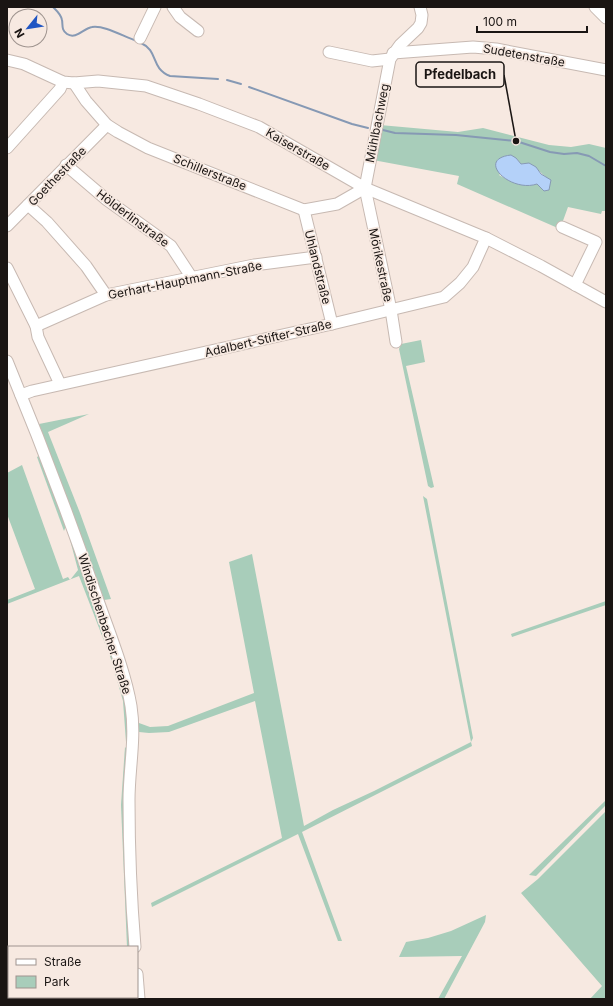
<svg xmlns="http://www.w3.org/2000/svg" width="613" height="1006" viewBox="0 0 613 1006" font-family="Inter,sans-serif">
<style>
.green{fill:#a8cdba;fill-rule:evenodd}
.water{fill:#b4d1f9;stroke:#8699b4}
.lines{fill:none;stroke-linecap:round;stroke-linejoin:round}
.stream{stroke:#8699b4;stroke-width:2}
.minor-casing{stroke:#c7b9b2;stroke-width:13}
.minor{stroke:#fff;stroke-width:11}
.labels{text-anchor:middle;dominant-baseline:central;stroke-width:3.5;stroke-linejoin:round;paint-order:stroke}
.street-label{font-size:12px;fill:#1a1513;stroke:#f7e9e1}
.leader{fill:none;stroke:#1a1513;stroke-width:1.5}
.callout-dot{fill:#1a1513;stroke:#f7e9e1;stroke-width:1.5}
.callout{fill:#f7e9e1;stroke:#1a1513;stroke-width:1.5}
.callout-label{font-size:13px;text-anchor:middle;font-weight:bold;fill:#1a1513}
</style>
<rect width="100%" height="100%" fill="#f7e9e1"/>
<!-- green -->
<g class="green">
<path d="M 380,125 L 458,132 L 483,128 L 549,145 L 571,147 L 589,144 L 606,148 L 606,211 L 602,211 L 601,214 L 568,207 L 560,229 L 457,184 L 459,176 L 373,160 ZM 516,158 L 521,164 C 523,164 526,163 528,164 C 535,164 540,173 546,177 L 544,191 L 537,184 C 524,188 511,182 499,175 Z"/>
<path d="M 421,340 L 425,362 L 406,366 L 434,487 L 431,488 L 428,486 L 399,349 L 401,344 Z"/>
<path d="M 89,414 L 48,432 L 80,513 L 111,599 L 104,600 L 39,424 Z"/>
<path d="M 42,454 L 67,523 L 64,531 L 37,457 Z"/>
<path d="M 22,465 L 63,579 L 68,577 L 70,580 L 78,570 L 69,536 L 72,535 L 123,684 L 128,708 L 129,740 L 126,742 L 123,701 L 111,659 L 79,576 L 7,604 L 7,600 L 35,589 L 7,514 L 7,473 Z"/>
<path d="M 423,496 L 427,499 L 473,738 L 471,742 L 472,746 L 302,832 L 342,941 L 338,941 L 298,834 L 152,907 L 151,903 L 282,838 L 255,701 L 169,732 L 149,733 L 139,732 L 139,723 L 150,727 L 168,726 L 254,693 L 229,562 L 252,554 L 304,826 L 333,810 L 374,791 L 471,742 Z"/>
<path d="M 606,601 L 606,605 L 512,637 L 511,634 Z"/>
<path d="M 125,747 L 129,752 L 130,947 L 127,947 L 121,805 Z"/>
<path d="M 606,800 L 606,805 L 536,876 L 529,875 Z"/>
<path d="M 606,811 L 606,999 L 590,999 L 602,986 L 521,893 L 538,879 Z"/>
<path d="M 486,915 L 485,922 L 444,999 L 438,999 L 462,956 L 399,957 L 406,942 L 428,938 L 451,931 Z"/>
</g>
<!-- water -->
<path class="water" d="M 511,155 L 516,158 L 521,164 L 529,163 L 536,167 L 541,174 L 551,180 L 549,190 L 544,191 L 537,184 C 510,193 475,159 511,155 Z"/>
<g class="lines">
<!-- stream -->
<g class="stream">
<path d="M 53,7 C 57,11 61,14 62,20 C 63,25 61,30 67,34 C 76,40 84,28 92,27 C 105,25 124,37 137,41"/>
<path d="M 141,43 C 159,51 150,68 170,76 L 218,79"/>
<path d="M 227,80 L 241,84"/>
<path d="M 249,87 L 352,124 L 368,128"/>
<path d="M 383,130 L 395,133 L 456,135 L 516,141 L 550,152 L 564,154 L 577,153 L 589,156 L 606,166"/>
</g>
<!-- minor casing -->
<g class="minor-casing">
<g id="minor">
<path d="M 173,7 L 180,17 L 198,31"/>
<path d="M 595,7 L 606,18"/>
<path d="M 140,38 L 155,7"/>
<path d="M 329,52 L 372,61 L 390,59"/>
<path d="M 393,53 L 473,47 L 496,49 L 606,70"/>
<path d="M 7,60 L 24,64 L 63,82 L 74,83 L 98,81 L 146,86 L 199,104 L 259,127 L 365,188 L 486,238 L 541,266 L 606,302"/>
<path d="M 74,83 L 86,101 L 107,125 L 118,132 L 148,148 L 304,210 L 337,204 L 365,188"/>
<path d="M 7,148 L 60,89 L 63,82"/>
<path d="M 66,165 L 107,200 L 171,246 L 192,278"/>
<path d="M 28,205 L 47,222 L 86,266 L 106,295"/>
<path d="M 304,210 L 332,324"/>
<path d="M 7,226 L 107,125"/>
<path d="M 562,227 L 596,242 L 575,285"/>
<path d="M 7,268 L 36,326 L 38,337 L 60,384"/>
<path d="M 36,326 L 106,295 L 254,265 L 316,257"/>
<path d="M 396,342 L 391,310 L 365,188 L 390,59 L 400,45 L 418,28 L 421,23 L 422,15 L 420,7"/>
<path d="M 7,361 C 39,438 68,514 95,592 C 107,627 125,670 131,706 C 136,738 129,769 129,800 C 129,849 131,898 135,947"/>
<path d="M 21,395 L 32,391 L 332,324 L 444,297 L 460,283 L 473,267 L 486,238"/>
<path d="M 137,974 L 139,999"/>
</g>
</g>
<!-- minor -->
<use href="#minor" class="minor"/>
</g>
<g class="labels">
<!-- street labels -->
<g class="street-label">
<text transform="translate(524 55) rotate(10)">Sudetenstraße</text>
<text transform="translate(377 123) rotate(-79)">Mühlbachweg</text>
<text transform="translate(298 149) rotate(30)">Kaiserstraße</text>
<text transform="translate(210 172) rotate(22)">Schillerstraße</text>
<text transform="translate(57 176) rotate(-46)">Goethestraße</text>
<text transform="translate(133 218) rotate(37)">Hölderlinstraße</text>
<text transform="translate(381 265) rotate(78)">Mörikestraße</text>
<text transform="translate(318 267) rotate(76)">Uhlandstraße</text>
<text transform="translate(185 280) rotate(-11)">Gerhart-Hauptmann-Straße</text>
<text transform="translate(268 338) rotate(-13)">Adalbert-Stifter-Straße</text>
<text transform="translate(105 624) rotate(72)">Windischenbacher Straße</text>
</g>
</g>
<!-- callouts -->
<path class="leader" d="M516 141L504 75"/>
<circle class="callout-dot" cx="516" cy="141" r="4"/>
<rect class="callout" x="416" y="62" width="88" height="25" rx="4"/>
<g class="callout-label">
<text x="460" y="79">Pfedelbach</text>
</g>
<!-- border -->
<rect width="613" height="1006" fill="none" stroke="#1a1513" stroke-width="16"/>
<!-- legend -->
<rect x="8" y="946" width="130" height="52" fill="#f7e9e1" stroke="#9f948f"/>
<rect x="16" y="959" width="20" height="6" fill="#ffffff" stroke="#9f948f"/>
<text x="44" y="966" font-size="12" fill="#1a1513">Straße</text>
<rect x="16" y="976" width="20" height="12" fill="#a8cdba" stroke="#9f948f"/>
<text x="44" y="986" font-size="12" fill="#1a1513">Park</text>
<!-- north arrow -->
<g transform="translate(28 28) rotate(240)"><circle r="19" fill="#f7e9e1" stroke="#9f948f"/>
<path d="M0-3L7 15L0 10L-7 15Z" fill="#2156c3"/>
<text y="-6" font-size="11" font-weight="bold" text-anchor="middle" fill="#1a1513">N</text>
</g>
<!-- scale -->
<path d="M477 26v6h110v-6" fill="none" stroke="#1a1513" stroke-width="2"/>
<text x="483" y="26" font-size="12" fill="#1a1513" stroke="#f7e9e1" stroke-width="3" paint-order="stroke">100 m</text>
</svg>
